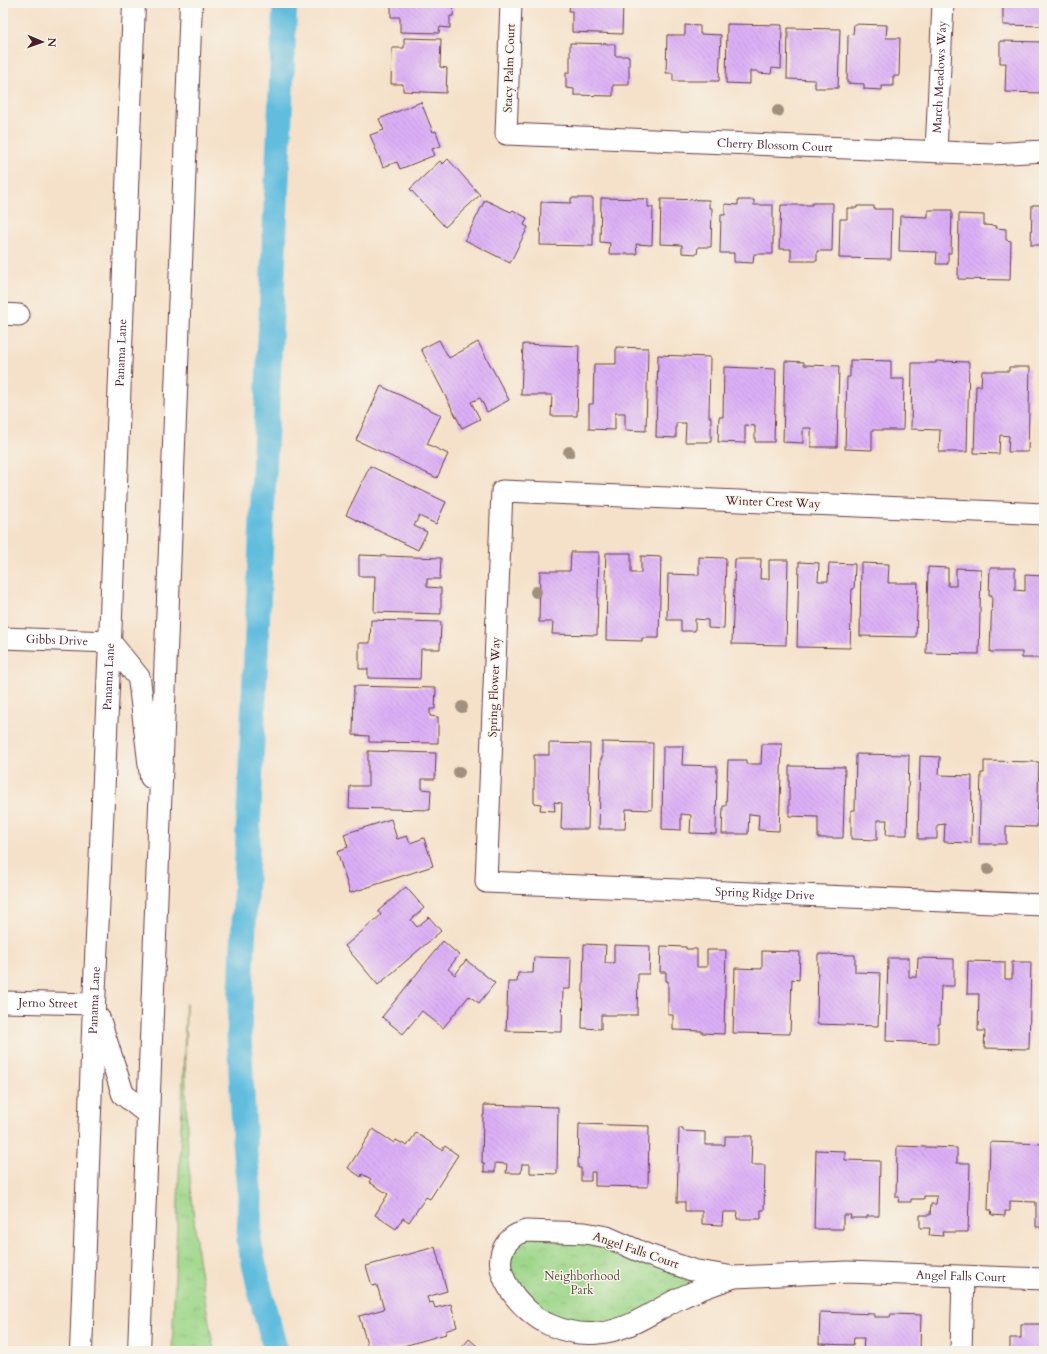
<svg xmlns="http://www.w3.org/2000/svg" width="1047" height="1354" viewBox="0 0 1047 1354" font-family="Cardo,serif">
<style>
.grass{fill:url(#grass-tufts);stroke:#747b5a}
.park{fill:url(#park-crowns);stroke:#747b5a}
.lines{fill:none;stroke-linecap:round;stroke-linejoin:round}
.canal{stroke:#60bdde;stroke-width:25}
.building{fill:url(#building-back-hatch)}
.street-casing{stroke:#643c43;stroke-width:23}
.secondary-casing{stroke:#643c43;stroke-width:24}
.street{stroke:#fff;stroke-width:21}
.secondary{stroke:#fff;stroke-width:22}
.tree{fill:#a2907f}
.labels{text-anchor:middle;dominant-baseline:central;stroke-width:3;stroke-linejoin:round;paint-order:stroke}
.street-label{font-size:12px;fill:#4a1f2b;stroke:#f7f3e8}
.park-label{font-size:12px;fill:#5f4d43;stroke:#f7f3e8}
</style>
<defs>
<pattern id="grass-tufts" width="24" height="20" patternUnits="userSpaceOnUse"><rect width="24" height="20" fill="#9ed78a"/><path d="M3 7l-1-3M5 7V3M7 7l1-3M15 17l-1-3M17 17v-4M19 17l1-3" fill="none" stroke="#8ab877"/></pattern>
<pattern id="park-crowns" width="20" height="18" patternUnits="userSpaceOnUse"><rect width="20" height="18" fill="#9ed78a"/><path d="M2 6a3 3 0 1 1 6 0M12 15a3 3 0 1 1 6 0" fill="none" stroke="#8ab877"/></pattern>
<pattern id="building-back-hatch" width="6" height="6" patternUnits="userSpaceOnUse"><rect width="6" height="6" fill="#dbaff6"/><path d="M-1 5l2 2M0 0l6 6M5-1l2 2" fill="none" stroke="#bd96d3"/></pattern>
</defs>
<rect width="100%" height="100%" fill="#f7f3e8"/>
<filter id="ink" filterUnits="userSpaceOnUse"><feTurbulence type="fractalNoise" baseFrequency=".025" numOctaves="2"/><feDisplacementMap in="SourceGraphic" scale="8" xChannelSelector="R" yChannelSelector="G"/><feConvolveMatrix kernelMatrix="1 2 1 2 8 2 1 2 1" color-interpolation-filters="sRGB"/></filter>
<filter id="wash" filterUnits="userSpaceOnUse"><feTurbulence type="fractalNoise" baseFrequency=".012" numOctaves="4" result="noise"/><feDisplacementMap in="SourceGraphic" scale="16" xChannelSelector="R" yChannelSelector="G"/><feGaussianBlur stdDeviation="0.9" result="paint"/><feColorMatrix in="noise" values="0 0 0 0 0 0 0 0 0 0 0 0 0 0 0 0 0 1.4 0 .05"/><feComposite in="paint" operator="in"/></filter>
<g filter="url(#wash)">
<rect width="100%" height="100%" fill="#f5e1c9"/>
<!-- grass -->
<path class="grass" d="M 186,1003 L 185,1055 L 188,1157 L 198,1259 L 214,1351 L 172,1351 Z"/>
<!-- park -->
<path class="park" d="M 585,1233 L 734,1277 L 640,1320 L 572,1332 L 512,1292 L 504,1247 L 513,1237 Z"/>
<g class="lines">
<!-- canal -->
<path class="canal" d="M 276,1351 L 264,1308 L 249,1242 L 250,1196 L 244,1144 L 244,1129 L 239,1035 L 285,3"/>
</g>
<g id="blocks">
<!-- building -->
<g class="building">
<path d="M 391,3 L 454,3 L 453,16 L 450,16 L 450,28 L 440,27 L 439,33 L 400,32 L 400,17 L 391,17 Z"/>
<path d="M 570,3 L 623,3 L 622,34 L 572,32 L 572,11 L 569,11 Z"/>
<path d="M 1003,3 L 1044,3 L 1044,26 L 1003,25 Z"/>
<path d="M 727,24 L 782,25 L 781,69 L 772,68 L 771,74 L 758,73 L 758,71 L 750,71 L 750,84 L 726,83 Z"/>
<path d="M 854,24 L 887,25 L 886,38 L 900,38 L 899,76 L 893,76 L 893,86 L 882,86 L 882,90 L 864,89 L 864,84 L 847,83 L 848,35 L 853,34 Z"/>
<path d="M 685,25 L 700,26 L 700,34 L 721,35 L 719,81 L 673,81 L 673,73 L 666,73 L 667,35 L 685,35 Z"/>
<path d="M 788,28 L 840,29 L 838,88 L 815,88 L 815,80 L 787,79 Z"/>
<path d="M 404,38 L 441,39 L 440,67 L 447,68 L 446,93 L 403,91 L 403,84 L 391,84 L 392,48 L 404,48 Z"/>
<path d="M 1000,41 L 1043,42 L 1042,93 L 1005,92 L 1006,63 L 1000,63 Z"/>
<path d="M 570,43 L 615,44 L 615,56 L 629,56 L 629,85 L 613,85 L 613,96 L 574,95 L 574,89 L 566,88 L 566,72 L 570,72 Z"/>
<path d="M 421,102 L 433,132 L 436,131 L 441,146 L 432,149 L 435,155 L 400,169 L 397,162 L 383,167 L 370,135 L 384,130 L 379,119 Z"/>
<path d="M 448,159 L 480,195 L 445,227 L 410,189 L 440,161 L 443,164 Z"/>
<path d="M 571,198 L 593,198 L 593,246 L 540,245 L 541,202 L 571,203 Z"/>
<path d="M 601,198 L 648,199 L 648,207 L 653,207 L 652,245 L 636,244 L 637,254 L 609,254 L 610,243 L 600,242 Z"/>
<path d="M 661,199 L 709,200 L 709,208 L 712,208 L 711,247 L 698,247 L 697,254 L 682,253 L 682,245 L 660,244 Z"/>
<path d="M 485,200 L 511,212 L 513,210 L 527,218 L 524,225 L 528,227 L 510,263 L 465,240 Z"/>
<path d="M 738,200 L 754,200 L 754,205 L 773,205 L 773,254 L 754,254 L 753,263 L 734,262 L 734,253 L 720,253 L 721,215 L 725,215 L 725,204 L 738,205 Z"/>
<path d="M 812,203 L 833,203 L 832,251 L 817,251 L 817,261 L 791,261 L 791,249 L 779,249 L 781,205 L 812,205 Z"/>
<path d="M 1032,205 L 1044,205 L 1044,245 L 1031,245 Z"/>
<path d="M 857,206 L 874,206 L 874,209 L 892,209 L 891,259 L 839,258 L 840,219 L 847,219 L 847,208 L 857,208 Z"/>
<path d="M 928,210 L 952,210 L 951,253 L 948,253 L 948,264 L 936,264 L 937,252 L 899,251 L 900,216 L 928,217 Z"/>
<path d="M 959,214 L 984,215 L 984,225 L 997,226 L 996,228 L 1006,229 L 1006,240 L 1011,241 L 1010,280 L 958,279 Z"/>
<path d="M 439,340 L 449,358 L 478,342 L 509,400 L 487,412 L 480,398 L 471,402 L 480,419 L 462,428 L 421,349 Z"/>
<path d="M 523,344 L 579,346 L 577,416 L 551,416 L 552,395 L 521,395 Z"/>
<path d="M 616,347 L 648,348 L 646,431 L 625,430 L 625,413 L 615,413 L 615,430 L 589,429 L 589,404 L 593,404 L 594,364 L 616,364 Z"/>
<path d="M 658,355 L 710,357 L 709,417 L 711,417 L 711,442 L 685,442 L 686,423 L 676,423 L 676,438 L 656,437 Z"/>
<path d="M 850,360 L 891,361 L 891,379 L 904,379 L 903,430 L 872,430 L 872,450 L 845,449 L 847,377 L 850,377 Z"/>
<path d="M 785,361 L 804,362 L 804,365 L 839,366 L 837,447 L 811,447 L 811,428 L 803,428 L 803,443 L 783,442 Z"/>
<path d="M 936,361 L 969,362 L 967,452 L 939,452 L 940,430 L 911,429 L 912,363 L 936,363 Z"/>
<path d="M 724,367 L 776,369 L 774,442 L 755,442 L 755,426 L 745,425 L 745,443 L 718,442 L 719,417 L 723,417 Z"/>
<path d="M 1009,367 L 1030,367 L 1028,452 L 1008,452 L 1009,436 L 1000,435 L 999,454 L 974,453 L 976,386 L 981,386 L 982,371 L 1009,371 Z"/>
<path d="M 381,386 L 441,415 L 427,444 L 448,454 L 437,478 L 356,440 Z"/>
<path d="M 370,466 L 446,502 L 436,524 L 419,516 L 414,526 L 427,532 L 418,550 L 346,515 Z"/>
<path d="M 571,552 L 599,552 L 597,635 L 552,634 L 553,622 L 539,622 L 540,571 L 570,571 Z"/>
<path d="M 606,553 L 631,553 L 631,573 L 641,573 L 641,556 L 661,557 L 659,638 L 642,638 L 642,641 L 606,640 L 607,579 L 605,579 Z"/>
<path d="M 359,555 L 441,558 L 440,579 L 427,579 L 427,587 L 441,588 L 441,614 L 374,612 L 375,576 L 359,576 Z"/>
<path d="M 699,557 L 726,558 L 724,629 L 708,628 L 708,620 L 695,619 L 695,631 L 681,631 L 681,620 L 667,620 L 668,574 L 699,575 Z"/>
<path d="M 735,559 L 761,559 L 760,579 L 769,579 L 769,560 L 788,560 L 786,645 L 732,644 Z"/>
<path d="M 799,562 L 819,563 L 818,581 L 828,581 L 829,563 L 855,564 L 854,589 L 852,589 L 850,648 L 797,647 Z"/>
<path d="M 861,563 L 889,564 L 888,583 L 918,583 L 916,637 L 860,636 Z"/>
<path d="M 928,567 L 948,568 L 948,586 L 956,586 L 956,568 L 981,569 L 979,654 L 926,653 Z"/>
<path d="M 990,568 L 1015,568 L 1015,590 L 1025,591 L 1025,575 L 1044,576 L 1042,658 L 1022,658 L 1022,652 L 990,652 L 992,595 L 989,595 Z"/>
<path d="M 371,620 L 441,622 L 440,649 L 421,649 L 420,679 L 368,678 L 368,669 L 359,669 L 359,643 L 370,643 Z"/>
<path d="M 354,686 L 436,688 L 435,709 L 430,709 L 430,716 L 438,717 L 438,743 L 369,742 L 369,736 L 353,735 Z"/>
<path d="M 602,742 L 653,743 L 652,810 L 626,809 L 625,829 L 599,829 L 601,758 L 602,758 Z"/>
<path d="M 549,743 L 590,744 L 588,829 L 561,829 L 562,803 L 554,802 L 555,811 L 540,810 L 541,804 L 534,803 L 534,755 L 549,755 Z"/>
<path d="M 762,744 L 782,744 L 779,831 L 758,830 L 759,815 L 749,814 L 748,834 L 722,834 L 723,806 L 726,806 L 728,760 L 746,760 L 746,764 L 761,764 Z"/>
<path d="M 663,746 L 683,746 L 682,765 L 717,766 L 716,834 L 690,833 L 691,815 L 681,814 L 681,830 L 662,829 Z"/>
<path d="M 368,751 L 436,753 L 435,779 L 422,779 L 422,789 L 431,790 L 430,810 L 349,808 L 350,786 L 368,786 Z"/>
<path d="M 856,754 L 909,755 L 907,835 L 886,835 L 887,820 L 877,820 L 877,840 L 851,839 L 851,810 L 855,810 Z"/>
<path d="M 920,756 L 940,757 L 939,775 L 972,776 L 971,843 L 944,842 L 945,824 L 937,825 L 937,839 L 918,839 Z"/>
<path d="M 984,761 L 1039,762 L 1037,827 L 1006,826 L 1006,844 L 979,844 L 981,773 L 984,773 Z"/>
<path d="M 789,766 L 845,767 L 843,838 L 818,838 L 818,817 L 789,816 Z"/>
<path d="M 391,819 L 397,839 L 407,836 L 410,843 L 424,838 L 433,866 L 350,893 L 337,851 L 348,847 L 344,834 Z"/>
<path d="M 406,887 L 424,908 L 411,920 L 417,927 L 429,917 L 441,931 L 378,985 L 345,946 L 381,915 L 378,911 Z"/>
<path d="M 443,941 L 459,955 L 448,969 L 455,975 L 466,960 L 495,983 L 479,1003 L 469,996 L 443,1028 L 422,1011 L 403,1034 L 382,1017 Z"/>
<path d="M 584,944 L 606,945 L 605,963 L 614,963 L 614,945 L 650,946 L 649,974 L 638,974 L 637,1015 L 601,1015 L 601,1029 L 582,1028 Z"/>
<path d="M 661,946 L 686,947 L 686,949 L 697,949 L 697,967 L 707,967 L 707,950 L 726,950 L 724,1034 L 702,1033 L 702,1031 L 673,1030 L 673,1015 L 668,1015 L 668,981 L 666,981 L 666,972 L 660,972 Z"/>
<path d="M 762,951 L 800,952 L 799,980 L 792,979 L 790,1034 L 733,1033 L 735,968 L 762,969 Z"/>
<path d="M 818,954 L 855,955 L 855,972 L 880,973 L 878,1026 L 817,1024 Z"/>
<path d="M 534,957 L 571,958 L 570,989 L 563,989 L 562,1032 L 506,1031 L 508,982 L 517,982 L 518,973 L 533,973 Z"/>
<path d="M 888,958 L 909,958 L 909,977 L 917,977 L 918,958 L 954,959 L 954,986 L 941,986 L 940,1024 L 938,1024 L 938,1043 L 886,1041 Z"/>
<path d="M 968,961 L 1005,962 L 1005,979 L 1012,979 L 1012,962 L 1031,962 L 1029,1049 L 984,1048 L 985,1031 L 978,1031 L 979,994 L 967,994 Z"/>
<path d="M 484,1105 L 558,1107 L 557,1174 L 530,1173 L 530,1164 L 522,1164 L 521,1173 L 506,1173 L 507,1164 L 495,1163 L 495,1172 L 484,1172 L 484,1163 L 482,1163 L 483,1115 L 484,1115 Z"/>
<path d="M 579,1124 L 649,1126 L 648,1187 L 595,1186 L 595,1172 L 591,1172 L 591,1181 L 581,1181 L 581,1168 L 578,1168 Z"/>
<path d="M 679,1128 L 683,1128 L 683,1131 L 705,1132 L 705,1145 L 725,1145 L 725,1136 L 752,1136 L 751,1165 L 765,1165 L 764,1210 L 761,1210 L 761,1219 L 737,1219 L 738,1212 L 723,1212 L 722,1225 L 702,1224 L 702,1211 L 685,1211 L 685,1202 L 677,1202 Z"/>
<path d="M 373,1129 L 394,1143 L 396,1140 L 407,1146 L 416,1133 L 442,1150 L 445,1146 L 458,1155 L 430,1199 L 426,1197 L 409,1222 L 403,1218 L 396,1229 L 375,1215 L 388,1194 L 369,1182 L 371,1179 L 362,1174 L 361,1177 L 348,1168 Z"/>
<path d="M 990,1142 L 1044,1144 L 1044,1231 L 1041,1231 L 1041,1227 L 1036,1227 L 1036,1202 L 1010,1201 L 1010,1211 L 1005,1211 L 1005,1216 L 992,1215 L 991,1210 L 988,1210 Z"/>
<path d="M 897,1146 L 957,1148 L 957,1163 L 970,1163 L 968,1232 L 942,1232 L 943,1236 L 929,1235 L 930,1228 L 920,1228 L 920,1215 L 930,1215 L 931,1204 L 936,1204 L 937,1196 L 924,1196 L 924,1199 L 911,1199 L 911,1202 L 898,1202 L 899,1197 L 896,1197 Z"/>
<path d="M 816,1150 L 845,1151 L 845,1160 L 880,1161 L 879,1216 L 867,1216 L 867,1218 L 850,1218 L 851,1215 L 843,1215 L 843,1229 L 814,1229 Z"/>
<path d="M 435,1247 L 447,1291 L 427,1297 L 429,1303 L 433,1302 L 435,1308 L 451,1304 L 457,1327 L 445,1331 L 446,1334 L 386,1351 L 369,1351 L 359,1316 L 384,1309 L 377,1285 L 372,1286 L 366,1266 Z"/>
<path d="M 820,1312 L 874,1314 L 874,1317 L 890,1317 L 891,1314 L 921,1315 L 920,1350 L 911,1349 L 911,1351 L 863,1351 L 864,1338 L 854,1338 L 853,1345 L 819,1344 Z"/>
<path d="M 1021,1324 L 1044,1324 L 1044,1351 L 1010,1351 L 1010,1338 L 1021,1338 Z"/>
<path d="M 469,1339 L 483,1351 L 459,1351 Z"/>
</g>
</g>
</g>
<g filter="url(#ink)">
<use href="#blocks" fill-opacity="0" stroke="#643c43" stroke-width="1"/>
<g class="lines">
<!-- street casing -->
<g class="street-casing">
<g id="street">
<path id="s1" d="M 511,3 L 506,134 L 991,154 L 1044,151"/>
<path id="s2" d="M 936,151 L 943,3"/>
<path d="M 3,314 L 19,315"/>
<path id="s3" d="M 1044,514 L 502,491 L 486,882 L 1044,905"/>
<path id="s4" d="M 3,638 L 110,642"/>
<path id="s5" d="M 3,1002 L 94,1004"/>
<path d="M 526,1231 L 585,1233 L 607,1237 L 648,1255 L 692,1270 L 734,1277 C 716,1284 696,1290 678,1299 C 652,1312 628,1331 598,1333 C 582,1335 564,1331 550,1325 C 522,1313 479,1264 513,1237 C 516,1234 522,1233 526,1231 Z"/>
<path id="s6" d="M 734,1277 L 847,1272 L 1044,1279"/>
<path d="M 961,1351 L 963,1277"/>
</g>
</g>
<!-- secondary casing -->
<g class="secondary-casing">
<g id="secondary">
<path d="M 110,642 L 139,678 L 151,777"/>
<path d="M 99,1019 L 123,1094 L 148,1114"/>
<path id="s7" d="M 81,1351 L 94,1004 L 110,642 L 134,3"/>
<path d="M 139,1351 L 191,3"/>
</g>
</g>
<!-- street -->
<use href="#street" class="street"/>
<!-- secondary -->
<use href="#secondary" class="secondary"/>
</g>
<!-- trees -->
<g class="tree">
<circle cx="778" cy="111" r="6"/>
<circle cx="569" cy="452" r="6"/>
<circle cx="536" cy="592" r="6"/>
<circle cx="462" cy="707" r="6"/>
<circle cx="459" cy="772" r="6"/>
<circle cx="988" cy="869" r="6"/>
</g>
</g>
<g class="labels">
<!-- street labels -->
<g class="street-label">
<text transform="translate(509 68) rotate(-88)">Stacy Palm Court</text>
<text stroke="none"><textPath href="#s2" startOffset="74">March Meadows Way</textPath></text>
<text stroke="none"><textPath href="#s1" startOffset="400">Cherry Blossom Court</textPath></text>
<text stroke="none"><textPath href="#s7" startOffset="999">Panama Lane</textPath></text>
<text transform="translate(773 502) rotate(2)">Winter Crest Way</text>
<text stroke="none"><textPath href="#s4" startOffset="54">Gibbs Drive</textPath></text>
<text stroke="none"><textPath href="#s7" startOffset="675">Panama Lane</textPath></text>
<text transform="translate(494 687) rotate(-88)">Spring Flower Way</text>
<text stroke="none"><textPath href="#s3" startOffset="1213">Spring Ridge Drive</textPath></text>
<text stroke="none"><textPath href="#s7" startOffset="351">Panama Lane</textPath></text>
<text stroke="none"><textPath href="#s5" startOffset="45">Jerno Street</textPath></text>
<text transform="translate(636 1250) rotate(19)">Angel Falls Court</text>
<text stroke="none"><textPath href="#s6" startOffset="227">Angel Falls Court</textPath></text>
</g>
<!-- park labels -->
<g class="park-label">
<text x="582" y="1276">Neighborhood<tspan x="582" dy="14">Park</tspan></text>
</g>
</g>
<!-- margin -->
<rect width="1047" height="1354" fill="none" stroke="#f7f3e8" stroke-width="16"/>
<!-- north arrow -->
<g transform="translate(42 42) rotate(92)" stroke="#f7f3e8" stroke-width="3" paint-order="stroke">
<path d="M0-3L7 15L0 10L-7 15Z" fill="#4a1f2b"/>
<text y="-6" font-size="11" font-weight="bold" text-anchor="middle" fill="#4a1f2b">N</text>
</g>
</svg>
